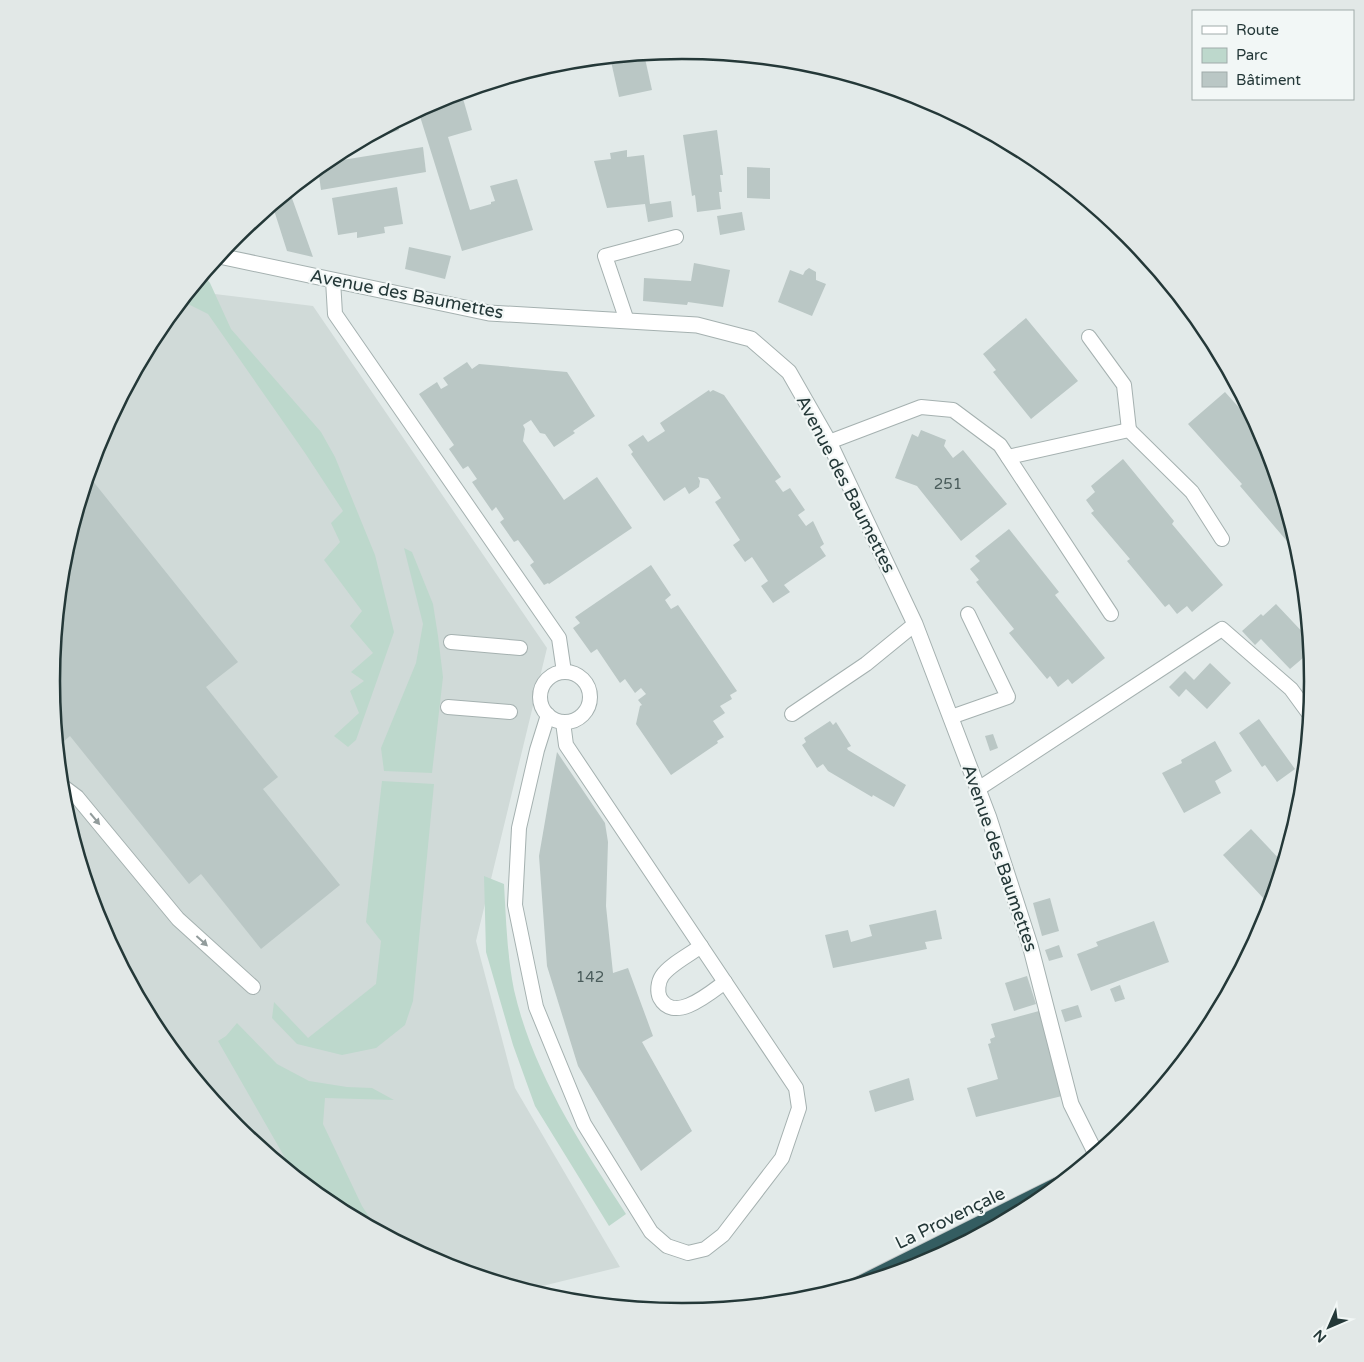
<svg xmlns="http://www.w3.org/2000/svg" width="1364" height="1362" viewBox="0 0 1364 1362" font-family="'Varela Round',sans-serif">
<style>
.built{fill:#d0dad8}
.green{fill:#bdd8cc}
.building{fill:#bac7c5}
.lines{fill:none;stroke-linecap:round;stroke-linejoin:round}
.lane-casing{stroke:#a5b1b0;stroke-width:16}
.street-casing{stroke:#a5b1b0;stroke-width:17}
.highway-casing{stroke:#c2c7c7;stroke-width:17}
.lane{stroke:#fff;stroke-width:14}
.street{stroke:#fff;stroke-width:15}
.highway{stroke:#345d61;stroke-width:15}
.oneway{fill:#929c9c}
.labels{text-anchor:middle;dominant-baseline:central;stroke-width:4.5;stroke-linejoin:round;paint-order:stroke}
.number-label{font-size:15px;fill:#4a5c5b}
.street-label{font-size:18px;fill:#243838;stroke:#f2f7f6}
.rim{fill:none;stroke:#243838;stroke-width:2.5}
</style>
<rect width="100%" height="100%" fill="#e2eae9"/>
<!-- built -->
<path class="built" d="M 190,291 L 313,306 L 547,648 L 476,941 L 515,1088 L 620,1267 L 526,1290 L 440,1264 L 331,1205 L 236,1127 L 157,1031 L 99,922 L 63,804 L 51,681 L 63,558 L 99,439 L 158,330 Z"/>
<!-- green -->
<g class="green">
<path d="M 203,275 L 210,283 L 231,329 L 321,432 L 335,457 L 375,555 L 394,632 L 356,740 L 348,747 L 334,736 L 359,713 L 350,691 L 364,681 L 351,672 L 373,653 L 350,626 L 362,611 L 324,560 L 340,542 L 331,523 L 343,511 L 305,453 L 208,314 L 182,301 Z"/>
<path d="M 404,548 L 412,552 L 433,604 L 438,636 L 443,677 L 432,773 L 384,771 L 381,748 L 416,663 L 423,624 Z"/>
<path d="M 382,781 L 434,784 L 413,1001 L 405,1025 L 376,1048 L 342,1055 L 297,1044 L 272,1018 L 274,1002 L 308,1038 L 376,984 L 381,941 L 366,922 Z"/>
<path d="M 484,876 L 504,884 C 506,919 507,955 514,990 C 533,1073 580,1143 626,1214 L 609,1226 L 535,1106 L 513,1045 L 486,952 Z"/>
<path d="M 237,1023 L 277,1064 L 309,1081 L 347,1087 L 372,1088 L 394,1100 L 325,1098 L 323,1124 L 362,1206 L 378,1230 L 331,1205 L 296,1177 L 218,1041 L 226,1036 Z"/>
</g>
<!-- building -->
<g class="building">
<path d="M 644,54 L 652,90 L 619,97 L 610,57 Z"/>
<path d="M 462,95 L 472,130 L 448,137 L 470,210 L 491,204 L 491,202 L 495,201 L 490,186 L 517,179 L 533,230 L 462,251 L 418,110 L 429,104 Z"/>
<path d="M 396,122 L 399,130 L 358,145 L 357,143 Z"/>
<path d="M 717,130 L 723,175 L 720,175 L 722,192 L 719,192 L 721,209 L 697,212 L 695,195 L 692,196 L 683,135 Z"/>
<path d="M 423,147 L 426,172 L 321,190 L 318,168 L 320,166 L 336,161 Z"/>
<path d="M 627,150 L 627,157 L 644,155 L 650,204 L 671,201 L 673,217 L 648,222 L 645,204 L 607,208 L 594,161 L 611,159 L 610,153 Z"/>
<path d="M 747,167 L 770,168 L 770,199 L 747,198 Z"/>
<path d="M 397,187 L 403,224 L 384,227 L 385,233 L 357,238 L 357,232 L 338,235 L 332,198 Z"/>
<path d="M 289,191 L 293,201 L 313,257 L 287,251 L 273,207 L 282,204 L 280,199 Z"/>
<path d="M 742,212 L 745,230 L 720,235 L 717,216 Z"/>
<path d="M 409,247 L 451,256 L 445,279 L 405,269 Z"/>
<path d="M 694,263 L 730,270 L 723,307 L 688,302 L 687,305 L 643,301 L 644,278 L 691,281 Z"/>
<path d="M 809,268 L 816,272 L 816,280 L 826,284 L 812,316 L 778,302 L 790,270 L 803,275 L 805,271 Z"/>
<path d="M 1026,318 L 1078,381 L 1031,419 L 993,372 L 996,370 L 983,354 Z"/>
<path d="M 467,362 L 472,369 L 479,364 L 567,372 L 595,416 L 573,431 L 575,433 L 554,447 L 545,434 L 540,433 L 531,420 L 523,425 L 525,429 L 523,441 L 564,500 L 597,477 L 632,528 L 549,584 L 548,583 L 544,585 L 530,565 L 534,562 L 518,540 L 514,542 L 500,522 L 504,519 L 496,507 L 492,511 L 472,482 L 477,479 L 468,466 L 463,469 L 449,449 L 454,445 L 419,394 L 437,382 L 441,389 L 448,385 L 443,378 Z"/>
<path d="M 709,390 L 710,392 L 713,390 L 724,395 L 781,477 L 775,481 L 783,492 L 790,488 L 805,510 L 798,515 L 806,526 L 813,521 L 824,544 L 820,547 L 826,556 L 784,585 L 790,592 L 773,603 L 761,586 L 768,581 L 752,557 L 745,562 L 733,545 L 740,540 L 715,502 L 721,498 L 708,479 L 698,477 L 700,481 L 699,487 L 689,494 L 685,487 L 664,501 L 631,454 L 633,452 L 628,445 L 643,435 L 648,442 L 665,431 L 660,423 Z"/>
<path d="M 1225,392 L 1261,432 L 1265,440 L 1296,543 L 1292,547 L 1240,486 L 1242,484 L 1188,424 Z"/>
<path d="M 921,430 L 946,440 L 944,446 L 953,458 L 963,450 L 1007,504 L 961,541 L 917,486 L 895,478 L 912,434 L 918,437 Z"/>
<path d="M 1123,459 L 1174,521 L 1172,524 L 1223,585 L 1192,612 L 1187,606 L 1177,614 L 1169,604 L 1165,607 L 1127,561 L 1130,559 L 1091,513 L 1094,511 L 1086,500 L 1095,492 L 1091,486 Z"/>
<path d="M 88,475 L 238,662 L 206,687 L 278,777 L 263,789 L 340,885 L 261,949 L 201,874 L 189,884 L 70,736 L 57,747 L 51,681 L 63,558 Z"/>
<path d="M 1009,529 L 1059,592 L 1055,595 L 1105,658 L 1072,684 L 1068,679 L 1058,687 L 1050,676 L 1047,679 L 1009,633 L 1014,629 L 976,582 L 979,580 L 970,569 L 980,561 L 975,556 Z"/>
<path d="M 651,565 L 671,595 L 665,600 L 671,609 L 678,605 L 737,691 L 730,695 L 732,699 L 720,706 L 725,713 L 713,721 L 724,737 L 717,741 L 718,743 L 671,775 L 636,724 L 640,706 L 642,705 L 638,700 L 646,694 L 641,688 L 635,693 L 625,679 L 620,683 L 597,649 L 591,653 L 573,628 L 580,623 L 575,617 Z"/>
<path d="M 1276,604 L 1309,639 L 1310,652 L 1290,669 L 1261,639 L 1255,645 L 1242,631 L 1261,614 L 1263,616 Z"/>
<path d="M 1210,663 L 1231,683 L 1207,709 L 1186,689 L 1179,697 L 1169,687 L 1185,671 L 1194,680 Z"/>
<path d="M 1259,719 L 1295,769 L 1277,782 L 1265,765 L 1262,767 L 1239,733 Z"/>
<path d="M 830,721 L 833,725 L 836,722 L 851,746 L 847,748 L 848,750 L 906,785 L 894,807 L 873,795 L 872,797 L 828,771 L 823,764 L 817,768 L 802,745 L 806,742 L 804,738 Z"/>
<path d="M 993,734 L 998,748 L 990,751 L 985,736 Z"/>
<path d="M 1215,741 L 1232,771 L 1215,781 L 1221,793 L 1184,813 L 1162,773 L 1182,763 L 1181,760 Z"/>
<path d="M 557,752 L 605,823 L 608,842 L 606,906 L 613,973 L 628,968 L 653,1036 L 642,1042 L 692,1131 L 641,1171 L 578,1066 L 547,966 L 539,856 Z"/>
<path d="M 1251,829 L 1283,863 L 1274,893 L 1266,901 L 1223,855 Z"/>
<path d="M 1050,898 L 1059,931 L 1042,936 L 1033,903 Z"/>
<path d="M 936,910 L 942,939 L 925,942 L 927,949 L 833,968 L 825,935 L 848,930 L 851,942 L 872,936 L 869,925 Z"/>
<path d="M 1154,921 L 1169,962 L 1091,991 L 1077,954 L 1098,946 L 1096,942 Z"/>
<path d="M 1059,945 L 1063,957 L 1049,961 L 1045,950 Z"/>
<path d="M 1027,976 L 1036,1004 L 1014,1011 L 1005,983 Z"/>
<path d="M 1120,985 L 1125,999 L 1115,1002 L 1110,989 Z"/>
<path d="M 1078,1005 L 1082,1017 L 1065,1022 L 1061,1010 Z"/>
<path d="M 1039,1011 L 1055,1063 L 1062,1096 L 976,1117 L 967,1088 L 998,1079 L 988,1044 L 991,1043 L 990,1039 L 995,1037 L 991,1024 Z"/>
<path d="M 909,1078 L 914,1100 L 875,1112 L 869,1091 Z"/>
</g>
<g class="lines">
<!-- lane casing -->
<g class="lane-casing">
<g id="lane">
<path d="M 333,280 L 335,314 L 559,638 L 564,672"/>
<path d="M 627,321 L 605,256 L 676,237"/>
<path d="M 1089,337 L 1124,385 L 1129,430"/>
<path d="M 829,442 L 921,407 L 953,410 L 1000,445 L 1111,614"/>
<path d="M 1008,457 L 1129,430 L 1192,492 L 1222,539"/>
<path d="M 451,642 L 520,648"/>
<circle cx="565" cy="697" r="25"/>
<path d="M 448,707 L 510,712"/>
<path d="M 792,714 L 866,664 L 915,624"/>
<path d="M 548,715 L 537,750 L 519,828 L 515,905 L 536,1007 L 584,1124 L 651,1232 L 667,1246 L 688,1253 L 705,1249 L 723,1235 L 782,1158 L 799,1108 L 796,1088 L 566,745 L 563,722"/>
<path d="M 951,717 L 1008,697 L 968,614"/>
<path d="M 61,785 L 77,797 L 178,919 L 253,987"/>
<path d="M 978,789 L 1222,629 L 1291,689 L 1310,715"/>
<path d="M 701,946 C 691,954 669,965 662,976 C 658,982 657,992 660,998 C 674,1024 710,993 725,982"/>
</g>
</g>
<!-- street casing -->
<g class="street-casing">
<path id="street" d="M 219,256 L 489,313 L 697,325 L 751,339 L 789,372 L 829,442 L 915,624 L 989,818 L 1030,945 L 1071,1104 L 1096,1154"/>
</g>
<!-- highway casing -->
<g class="highway-casing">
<path id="highway" d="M 859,1284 L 1057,1185"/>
</g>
<!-- lane -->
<use href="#lane" class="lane"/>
<!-- street -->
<use href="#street" class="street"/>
<!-- highway -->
<use href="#highway" class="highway"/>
</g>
<!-- one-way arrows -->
<defs><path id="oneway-solid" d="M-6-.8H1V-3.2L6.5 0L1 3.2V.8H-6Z" transform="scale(1.25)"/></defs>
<g class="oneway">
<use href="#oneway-solid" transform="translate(95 819) rotate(50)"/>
<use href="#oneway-solid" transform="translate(202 941) rotate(42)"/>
</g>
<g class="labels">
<!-- number labels -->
<g class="number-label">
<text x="948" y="484">251</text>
<text x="590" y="977">142</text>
</g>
<!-- street labels -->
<g class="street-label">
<text transform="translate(407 294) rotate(11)">Avenue des Baumettes</text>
<text transform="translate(846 484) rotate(63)">Avenue des Baumettes</text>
<text transform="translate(1000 858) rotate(71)">Avenue des Baumettes</text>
<text transform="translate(950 1218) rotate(-26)">La Provençale</text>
</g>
</g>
<!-- crop -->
<path d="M0 0H1364V1362H0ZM60 681a622 622 0 1 1 1244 0a622 622 0 1 1-1244 0Z" fill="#e2e8e7" fill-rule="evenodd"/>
<path class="rim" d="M60 681a622 622 0 1 1 1244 0a622 622 0 1 1-1244 0Z"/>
<!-- legend -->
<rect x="1192" y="10" width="162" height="90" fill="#f2f7f6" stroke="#a0abaa"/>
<rect x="1202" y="26" width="25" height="8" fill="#ffffff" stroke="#a0abaa"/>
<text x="1236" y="35" font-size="15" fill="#243838">Route</text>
<rect x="1202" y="48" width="25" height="15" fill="#bdd8cc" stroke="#a0abaa"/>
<text x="1236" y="60" font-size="15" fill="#243838">Parc</text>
<rect x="1202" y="72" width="25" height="15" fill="#bac7c5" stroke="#a0abaa"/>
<text x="1236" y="85" font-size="15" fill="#243838">Bâtiment</text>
<!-- north arrow -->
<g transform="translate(1329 1327) rotate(225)" stroke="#f2f7f6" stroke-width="4" paint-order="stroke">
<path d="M0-4L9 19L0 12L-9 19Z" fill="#243838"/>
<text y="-8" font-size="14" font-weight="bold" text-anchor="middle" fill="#243838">N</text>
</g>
</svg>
